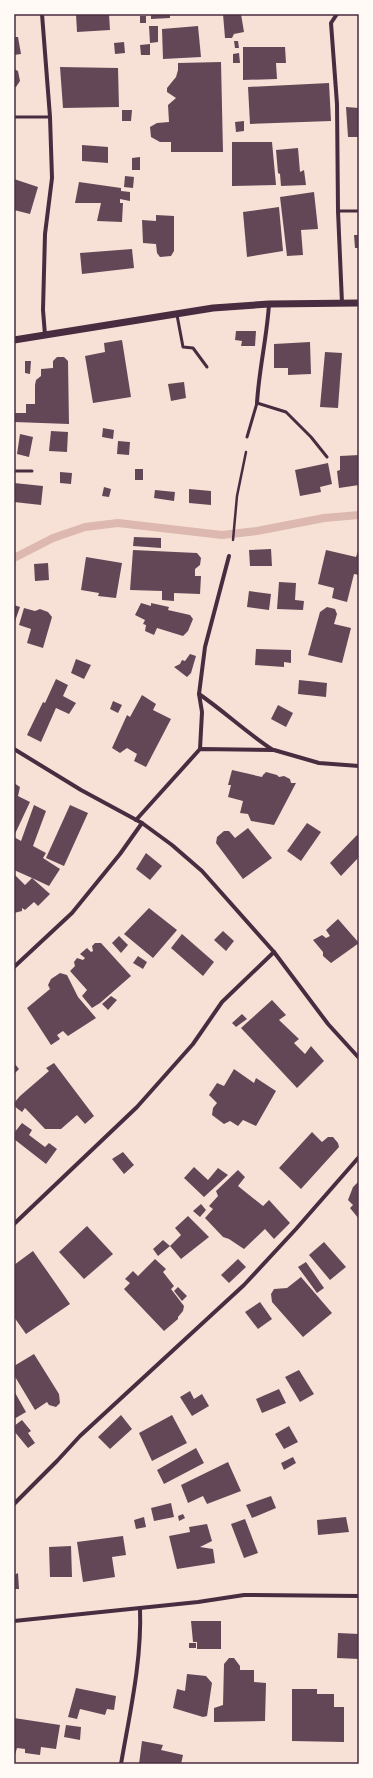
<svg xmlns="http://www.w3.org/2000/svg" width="373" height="1778" viewBox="0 0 373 1778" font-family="'Nunito Sans',sans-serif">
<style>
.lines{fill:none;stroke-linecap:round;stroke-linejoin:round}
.stream{stroke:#dcb8b0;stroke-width:8}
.building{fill:#644757}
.path{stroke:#4a2c40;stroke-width:2.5}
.service{stroke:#4a2c40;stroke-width:3}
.minor{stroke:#4a2c40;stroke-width:4}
.tertiary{stroke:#4a2c40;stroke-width:7}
.neatline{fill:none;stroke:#4a2c40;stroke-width:1.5}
</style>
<rect width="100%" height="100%" fill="#f7e1d7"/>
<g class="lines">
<!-- stream -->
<path class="stream" d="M 14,558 L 53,538 L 85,527 L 118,523 L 222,535 L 257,531 L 324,518 L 359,515"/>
</g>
<!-- building -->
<g class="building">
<path d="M 76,14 L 109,14 L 110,30 L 77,32 Z"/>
<path d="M 151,14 L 170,14 L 170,18 L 151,19 Z"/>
<path d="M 223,14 L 241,14 L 244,32 L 234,34 L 232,38 L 225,38 Z"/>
<rect x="140" y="16" width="6" height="7"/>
<path d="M 149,26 L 158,26 L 158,42 L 150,43 Z"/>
<path d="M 198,26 L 201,57 L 163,59 L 162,29 Z"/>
<path d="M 14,37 L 18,37 L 21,54 L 14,55 Z"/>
<path d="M 234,41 L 238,41 L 239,48 L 235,48 Z"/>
<path d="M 124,42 L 125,53 L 115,54 L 114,43 Z"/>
<path d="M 150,44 L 150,55 L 141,55 L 140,45 Z"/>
<path d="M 243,47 L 285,47 L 286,63 L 276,63 L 277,79 L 243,80 Z"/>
<path d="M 239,53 L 240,63 L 233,63 L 233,54 Z"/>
<path d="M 221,62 L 223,152 L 171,152 L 171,142 L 160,142 L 151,137 L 150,127 L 157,123 L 169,122 L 168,105 L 176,98 L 167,92 L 167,88 L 176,77 L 178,70 L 178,63 Z"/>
<path d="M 60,67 L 118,68 L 119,107 L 63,108 Z"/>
<path d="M 14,69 L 18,71 L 20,81 L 16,87 L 14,87 Z"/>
<path d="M 329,83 L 331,121 L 250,124 L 248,87 Z"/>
<path d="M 346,107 L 359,108 L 359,137 L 348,137 Z"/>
<path d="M 122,110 L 132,110 L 131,121 L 122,121 Z"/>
<path d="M 244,121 L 244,131 L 236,132 L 235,122 Z"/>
<path d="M 232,142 L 272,142 L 276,185 L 232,186 Z"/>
<path d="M 82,145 L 108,147 L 108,163 L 82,161 Z"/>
<path d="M 298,148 L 300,172 L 304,170 L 306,185 L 281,186 L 280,174 L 278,173 L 276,150 Z"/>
<path d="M 140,157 L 140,170 L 132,170 L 132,158 Z"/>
<path d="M 125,176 L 134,177 L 133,188 L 124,187 Z"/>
<path d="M 14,179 L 38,187 L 30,214 L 14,210 Z"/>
<path d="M 79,182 L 121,188 L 121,191 L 130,192 L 130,201 L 120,199 L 120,203 L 123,203 L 122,222 L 97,221 L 101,203 L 75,203 Z"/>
<path d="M 314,192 L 318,229 L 301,230 L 303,255 L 287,256 L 280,197 Z"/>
<path d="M 279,207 L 283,251 L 247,257 L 243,212 Z"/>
<path d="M 156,215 L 174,216 L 174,251 L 171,256 L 160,257 L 157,253 L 156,244 L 143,243 L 142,220 L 156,221 Z"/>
<path d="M 354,235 L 359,235 L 359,248 L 355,248 Z"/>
<path d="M 132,249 L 134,268 L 82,274 L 80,253 Z"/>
<path d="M 236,331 L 256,331 L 255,346 L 241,346 L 242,341 L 235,340 Z"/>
<path d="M 122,340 L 131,397 L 93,403 L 85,356 L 105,352 L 104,343 Z"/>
<path d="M 310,342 L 311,374 L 288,375 L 288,368 L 274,368 L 274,344 Z"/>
<path d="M 325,352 L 342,353 L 338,408 L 320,407 Z"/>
<path d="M 57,357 L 64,357 L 68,361 L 69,424 L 14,422 L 14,413 L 26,413 L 26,404 L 35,404 L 35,385 L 36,380 L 41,376 L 41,369 L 53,368 L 53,361 Z"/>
<path d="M 25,361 L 31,361 L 30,374 L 25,373 Z"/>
<path d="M 184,382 L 186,398 L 171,401 L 168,384 Z"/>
<path d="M 103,428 L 114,430 L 113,439 L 102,437 Z"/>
<path d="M 51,431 L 68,432 L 67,452 L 49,451 Z"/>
<path d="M 20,434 L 33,437 L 29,457 L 17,454 Z"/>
<path d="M 118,441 L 130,442 L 129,455 L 117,454 Z"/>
<path d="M 359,455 L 359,485 L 339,488 L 337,471 L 340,470 L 340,456 Z"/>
<path d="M 328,463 L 332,484 L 320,487 L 321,492 L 300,496 L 295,470 Z"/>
<rect x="135" y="469" width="8" height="11"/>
<path d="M 60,472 L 72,473 L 71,484 L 60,483 Z"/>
<path d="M 14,483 L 43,486 L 41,505 L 14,502 Z"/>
<path d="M 104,487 L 111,489 L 109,497 L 102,496 Z"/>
<path d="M 189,489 L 211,491 L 211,505 L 189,503 Z"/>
<path d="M 155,490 L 175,492 L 174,501 L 154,498 Z"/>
<path d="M 134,537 L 161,538 L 161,548 L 133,546 Z"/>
<path d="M 359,548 L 359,575 L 354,574 L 347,602 L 332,598 L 334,588 L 318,584 L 326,550 L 356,557 Z"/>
<path d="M 271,549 L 272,566 L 250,566 L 249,550 Z"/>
<path d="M 133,550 L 197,553 L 201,558 L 200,565 L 195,569 L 195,576 L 201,576 L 200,594 L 174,593 L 174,601 L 162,600 L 162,591 L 130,590 Z"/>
<path d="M 86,557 L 122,563 L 116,598 L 98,596 L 99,593 L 81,590 Z"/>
<path d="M 48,563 L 49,580 L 35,581 L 34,564 Z"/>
<path d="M 279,582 L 296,583 L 295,600 L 304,601 L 303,610 L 277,609 Z"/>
<path d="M 249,591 L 271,594 L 269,610 L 247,607 Z"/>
<path d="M 141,603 L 151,606 L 151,603 L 169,607 L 168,610 L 190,615 L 193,619 L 188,631 L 183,636 L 157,628 L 154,635 L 145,631 L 146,625 L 143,624 L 145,620 L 135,615 Z"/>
<path d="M 14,605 L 20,607 L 14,624 Z"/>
<path d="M 327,607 L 335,609 L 337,614 L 334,624 L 351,628 L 342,663 L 308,655 L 320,612 Z"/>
<path d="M 24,608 L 35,611 L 40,609 L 48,612 L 52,617 L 43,648 L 27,643 L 31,629 L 19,625 Z"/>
<path d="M 256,649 L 291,650 L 291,663 L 284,662 L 284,667 L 255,665 Z"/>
<path d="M 190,654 L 196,656 L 191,673 L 187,677 L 174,667 L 180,664 L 182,660 L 185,661 Z"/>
<path d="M 76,659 L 91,665 L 84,679 L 71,673 Z"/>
<path d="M 56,679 L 68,685 L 63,696 L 76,703 L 69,714 L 56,708 L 41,742 L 27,735 L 43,702 L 45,703 Z"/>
<path d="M 299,680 L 327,683 L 326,697 L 298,694 Z"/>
<path d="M 142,695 L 156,704 L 153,710 L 171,719 L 146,767 L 134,761 L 137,754 L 127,748 L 120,753 L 112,748 L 127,715 L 130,717 Z"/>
<path d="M 113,701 L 122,705 L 118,713 L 110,709 Z"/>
<path d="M 278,705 L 293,713 L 286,727 L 271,719 Z"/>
<path d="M 232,770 L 262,777 L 263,775 L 266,772 L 277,775 L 279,777 L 284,776 L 290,779 L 291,783 L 296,783 L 274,825 L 251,821 L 248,814 L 240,813 L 243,801 L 228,797 L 231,785 L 228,785 Z"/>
<path d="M 14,783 L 20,787 L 18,796 L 30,802 L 14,836 Z"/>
<path d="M 34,805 L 46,811 L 33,846 L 46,853 L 43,858 L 60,869 L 49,886 L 32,878 L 50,894 L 38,906 L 34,902 L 25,910 L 22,908 L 22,911 L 14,913 L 14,874 L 25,885 L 32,878 L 14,870 L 14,837 L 21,841 Z"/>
<path d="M 70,805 L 88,813 L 64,866 L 46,858 Z"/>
<path d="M 307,823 L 321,832 L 301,861 L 287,851 Z"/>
<path d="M 248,828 L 272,858 L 243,879 L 216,843 L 217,837 L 224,831 L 229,831 L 235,838 Z"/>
<path d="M 359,833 L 359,857 L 341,876 L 330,863 Z"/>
<path d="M 146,853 L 162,866 L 150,880 L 136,869 Z"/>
<path d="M 149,908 L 177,930 L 153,958 L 124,934 Z"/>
<path d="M 338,919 L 359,943 L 331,963 L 323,956 L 323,952 L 313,940 L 322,935 L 326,938 L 330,936 L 326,930 Z"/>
<path d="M 223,931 L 234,941 L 226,951 L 214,940 Z"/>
<path d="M 182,934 L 214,962 L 203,976 L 171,948 Z"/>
<path d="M 119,936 L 128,945 L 121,953 L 112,943 Z"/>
<path d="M 95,943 L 101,943 L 131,976 L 100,1003 L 92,1008 L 82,996 L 87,990 L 70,971 L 75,966 L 74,962 L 77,958 L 83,960 L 85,958 L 80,954 L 87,948 L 91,952 L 93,951 L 92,946 Z"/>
<path d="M 138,956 L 147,962 L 143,969 L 133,963 Z"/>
<path d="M 60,973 L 67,975 L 78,997 L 96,1018 L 68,1036 L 63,1031 L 57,1035 L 60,1039 L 51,1045 L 27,1008 L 50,989 L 48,985 L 51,979 Z"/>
<path d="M 111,996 L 117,1000 L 108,1010 L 102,1004 Z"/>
<path d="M 272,1000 L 286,1015 L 279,1020 L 299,1039 L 294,1043 L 305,1054 L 311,1046 L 324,1061 L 297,1088 L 241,1028 Z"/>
<path d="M 242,1014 L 247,1019 L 236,1027 L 232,1023 Z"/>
<path d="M 14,1063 L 19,1069 L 14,1074 Z"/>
<path d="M 54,1063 L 94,1116 L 85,1124 L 77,1115 L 61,1129 L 45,1129 L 25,1108 L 22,1112 L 14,1106 L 14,1103 L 20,1096 L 49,1071 L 46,1068 Z"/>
<path d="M 234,1069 L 254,1083 L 256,1078 L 276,1091 L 256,1126 L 243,1120 L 238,1126 L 230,1121 L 224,1124 L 212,1115 L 213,1108 L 217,1103 L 209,1095 L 217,1083 L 224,1086 Z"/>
<path d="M 22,1123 L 32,1130 L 29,1135 L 45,1147 L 49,1143 L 57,1149 L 46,1164 L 14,1139 L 14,1133 Z"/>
<path d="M 312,1132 L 322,1142 L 328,1137 L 333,1137 L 338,1143 L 339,1147 L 301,1189 L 279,1168 Z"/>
<path d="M 123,1152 L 134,1165 L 124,1174 L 112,1159 Z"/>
<path d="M 194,1167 L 208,1180 L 218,1168 L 228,1175 L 204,1197 L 184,1178 Z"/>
<path d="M 238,1170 L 245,1177 L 238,1186 L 263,1206 L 269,1200 L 290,1223 L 274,1239 L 265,1229 L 244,1249 L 229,1239 L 223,1237 L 205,1218 L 213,1209 L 209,1206 L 218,1196 L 216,1191 Z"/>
<path d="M 359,1181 L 359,1219 L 350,1208 L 353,1205 L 348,1200 L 353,1187 Z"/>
<path d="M 201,1204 L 206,1210 L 200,1217 L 193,1211 Z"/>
<path d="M 188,1216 L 209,1237 L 181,1259 L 170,1246 L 158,1256 L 153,1249 L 163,1240 L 170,1246 L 181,1235 L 175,1228 Z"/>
<path d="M 87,1226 L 113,1254 L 84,1279 L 59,1252 Z"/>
<path d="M 324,1242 L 346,1267 L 330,1280 L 309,1255 Z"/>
<path d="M 33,1251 L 70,1304 L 26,1334 L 14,1317 L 14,1265 Z"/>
<path d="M 155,1259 L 166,1269 L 163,1272 L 174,1286 L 171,1289 L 184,1306 L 183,1311 L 178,1317 L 178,1319 L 164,1331 L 124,1289 L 130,1283 L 125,1279 L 133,1271 L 138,1276 Z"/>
<path d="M 238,1259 L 246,1267 L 229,1283 L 221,1275 Z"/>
<path d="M 306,1262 L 324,1288 L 317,1293 L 298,1267 Z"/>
<path d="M 301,1277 L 332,1313 L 303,1337 L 272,1302 L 271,1294 L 274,1289 L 287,1288 Z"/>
<path d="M 178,1287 L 187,1296 L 182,1301 L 174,1291 Z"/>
<path d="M 260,1302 L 272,1319 L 258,1329 L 245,1312 Z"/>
<path d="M 34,1354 L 59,1394 L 60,1403 L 56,1407 L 49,1405 L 47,1402 L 35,1410 L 14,1375 L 14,1366 Z"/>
<path d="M 299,1370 L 314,1394 L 300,1402 L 285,1377 Z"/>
<path d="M 279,1389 L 286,1403 L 262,1413 L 256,1399 Z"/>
<path d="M 14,1391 L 26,1412 L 14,1419 Z"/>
<path d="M 190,1391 L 194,1399 L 202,1394 L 209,1406 L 192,1416 L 180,1397 Z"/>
<path d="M 121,1415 L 132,1429 L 110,1449 L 98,1437 Z"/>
<path d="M 172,1415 L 187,1443 L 152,1461 L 139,1433 Z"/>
<path d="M 22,1420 L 31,1431 L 28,1433 L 35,1443 L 28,1448 L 14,1431 L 14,1426 Z"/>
<path d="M 289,1426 L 298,1442 L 284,1449 L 275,1434 Z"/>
<path d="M 196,1448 L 204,1463 L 164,1484 L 157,1470 Z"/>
<path d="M 293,1457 L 296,1463 L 284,1470 L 281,1463 Z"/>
<path d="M 228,1462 L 241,1491 L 207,1504 L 203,1496 L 188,1503 L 181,1485 Z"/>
<path d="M 271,1496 L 276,1508 L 252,1518 L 246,1505 Z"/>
<path d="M 171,1503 L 174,1517 L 154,1521 L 151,1508 Z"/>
<path d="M 183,1514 L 185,1518 L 179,1521 L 178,1516 Z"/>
<path d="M 144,1517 L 146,1527 L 136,1529 L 134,1520 Z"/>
<path d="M 346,1517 L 349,1532 L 318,1535 L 317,1520 Z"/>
<path d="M 245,1519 L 258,1553 L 244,1558 L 231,1524 Z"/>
<path d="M 207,1524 L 212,1541 L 200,1547 L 213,1549 L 215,1563 L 177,1569 L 169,1536 L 190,1532 L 189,1527 Z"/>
<path d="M 123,1536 L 126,1555 L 112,1557 L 115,1577 L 83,1582 L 77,1542 Z"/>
<path d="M 71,1546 L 72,1577 L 50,1577 L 49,1547 Z"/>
<path d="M 18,1573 L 19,1589 L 14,1589 L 14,1575 Z"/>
<path d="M 191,1621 L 221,1621 L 221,1649 L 197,1649 L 197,1642 L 193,1642 Z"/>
<path d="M 338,1633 L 359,1634 L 359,1659 L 337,1658 Z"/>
<rect x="189" y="1643" width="7" height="5"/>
<path d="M 229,1658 L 234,1658 L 240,1666 L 240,1670 L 254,1670 L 254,1682 L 266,1683 L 265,1721 L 214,1722 L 214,1708 L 223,1705 L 224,1664 Z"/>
<path d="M 187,1674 L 206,1676 L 212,1683 L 207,1716 L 203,1717 L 173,1708 L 177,1689 L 185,1691 Z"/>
<path d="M 76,1688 L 116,1696 L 114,1710 L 107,1709 L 105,1715 L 80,1709 L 77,1719 L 68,1717 Z"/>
<path d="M 292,1689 L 317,1689 L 317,1694 L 334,1694 L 334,1707 L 344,1707 L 344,1742 L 292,1741 Z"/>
<path d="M 14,1718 L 60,1725 L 56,1749 L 41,1747 L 40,1755 L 25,1753 L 25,1749 L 17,1748 L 14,1758 Z"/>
<path d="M 66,1725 L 81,1727 L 80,1740 L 64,1737 Z"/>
<path d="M 142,1741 L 163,1745 L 161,1750 L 183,1755 L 181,1764 L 139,1764 Z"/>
</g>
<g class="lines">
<!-- path -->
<path class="path" d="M 233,540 L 237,496 L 246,452"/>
<!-- service -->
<g class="service">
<path d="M 14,117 L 50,117"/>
<path d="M 338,211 L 359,211"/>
<path d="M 177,315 L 183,347 L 193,348 L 207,367"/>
<path d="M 247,437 L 257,403 L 286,412 L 311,437 L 327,457"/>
<path d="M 14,471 L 32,471"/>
</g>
<!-- minor -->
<g class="minor">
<path d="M 42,14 L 50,117 L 52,178 L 45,234 L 43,310 L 45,335"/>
<path d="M 337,14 L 331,23 L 337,104 L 338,211 L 342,303"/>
<path d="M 257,403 C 259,369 267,337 269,304"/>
<path d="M 199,694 C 225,712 247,733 273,750"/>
<path d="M 14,749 L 81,790 L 142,823 L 172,845 L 202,871 L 274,952 L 328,1024 L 359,1058"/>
<path d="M 200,749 L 202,712 L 199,694 L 205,647 L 229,556"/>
<path d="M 136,820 L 200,749 L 274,750 L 319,763 L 359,766"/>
<path d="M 14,967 L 72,913 L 120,854 L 142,823"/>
<path d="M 14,1224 L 137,1107 L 193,1044 L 222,1002 L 274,952"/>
<path d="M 14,1504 L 57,1461 L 80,1436 L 244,1285 L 296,1229 L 359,1157"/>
<path d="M 14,1621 L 198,1602 L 244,1595 L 359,1596"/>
<path d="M 121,1764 C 130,1712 142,1660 140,1608"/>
</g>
<!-- tertiary -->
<path class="tertiary" d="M 14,340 L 213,308 L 269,304 L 359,303"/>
</g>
<!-- border -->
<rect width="373" height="1778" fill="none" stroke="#fffaf5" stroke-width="30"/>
<rect x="15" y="15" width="343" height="1748" class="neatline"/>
</svg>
